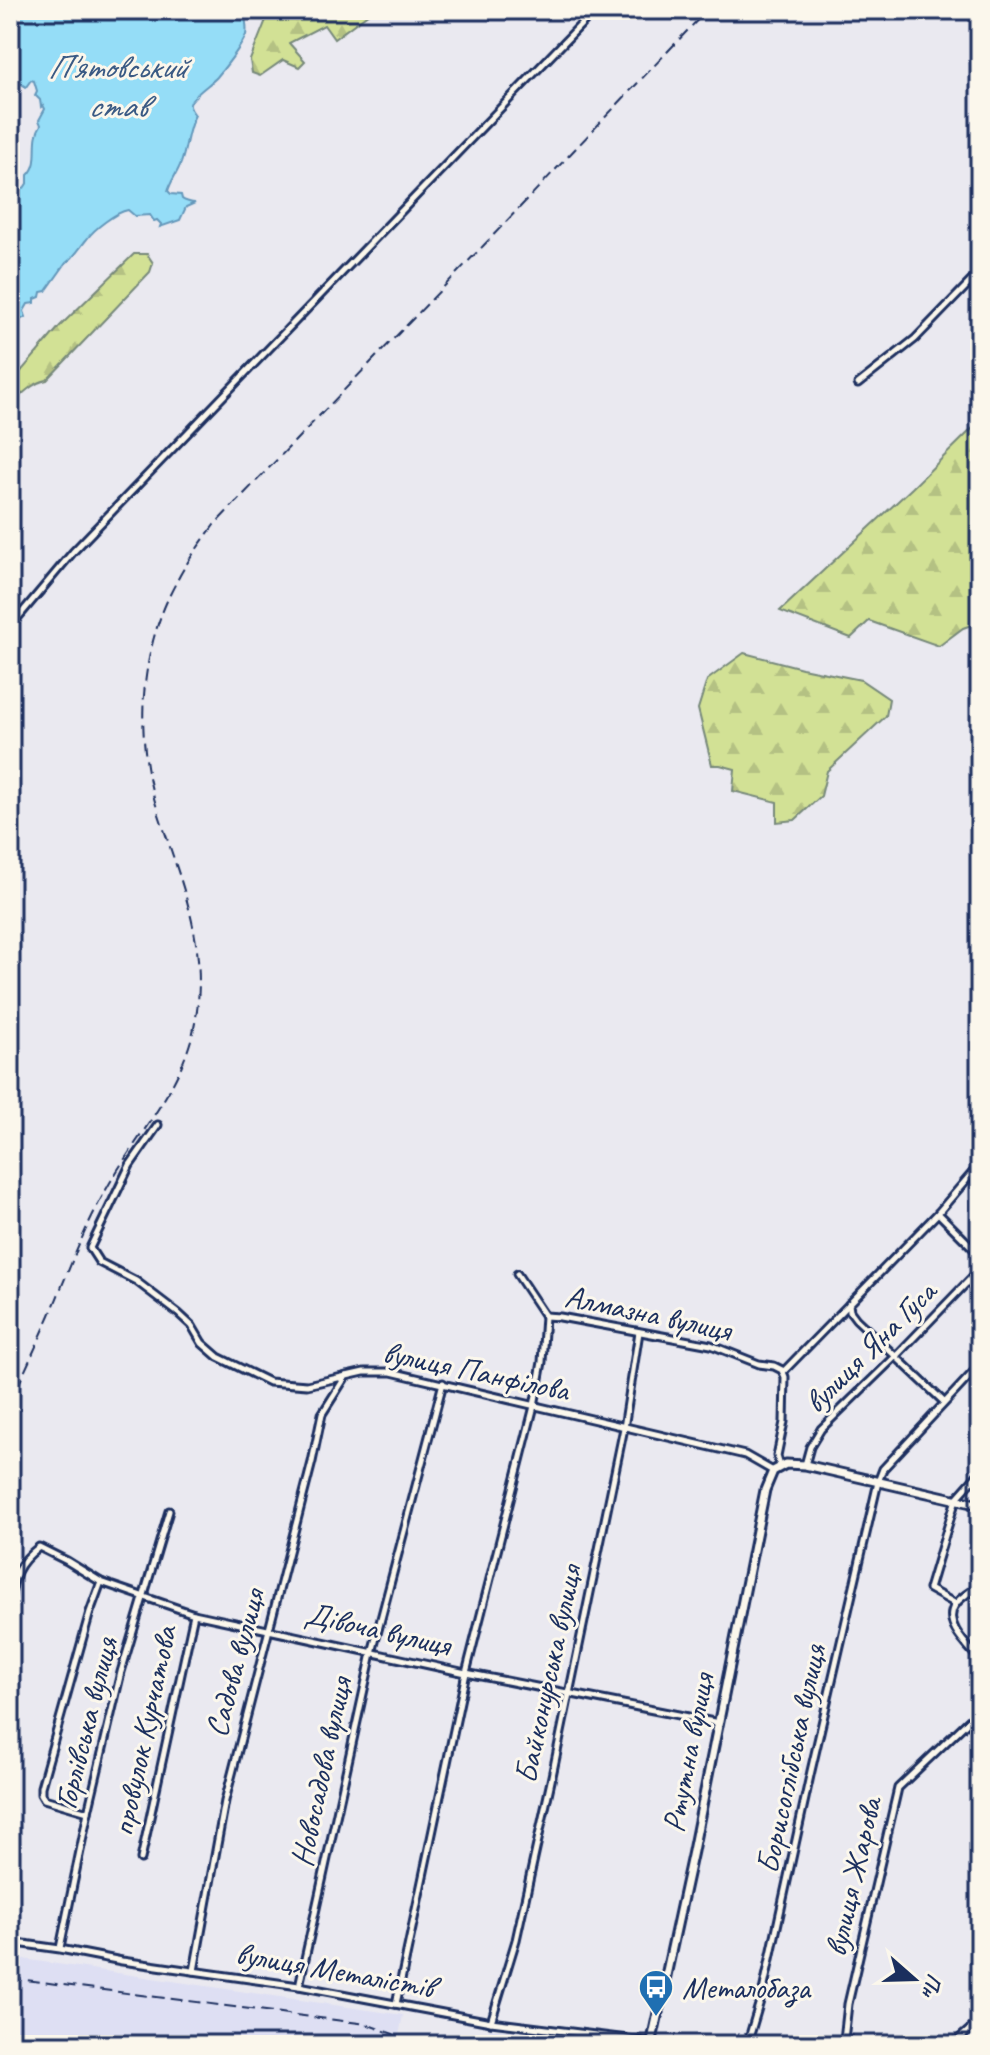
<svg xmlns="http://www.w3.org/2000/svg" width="990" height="2055" viewBox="0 0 990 2055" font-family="Caveat,sans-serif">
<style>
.built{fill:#dedff3}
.forest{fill:url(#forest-firs);stroke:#76887a;stroke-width:2}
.water{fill:#95ddf7;stroke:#6497ba;stroke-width:2}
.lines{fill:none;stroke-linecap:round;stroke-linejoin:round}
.minor-casing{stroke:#1b2f5e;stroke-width:11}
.secondary-casing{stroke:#1b2f5e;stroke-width:13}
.minor{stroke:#fbf7ec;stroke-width:5}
.secondary{stroke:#fbf7ec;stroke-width:7}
.rail{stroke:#1b2f5e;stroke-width:2;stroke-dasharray:12 6;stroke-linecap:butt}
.labels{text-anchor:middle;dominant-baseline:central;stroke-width:6;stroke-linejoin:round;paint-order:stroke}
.street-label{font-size:32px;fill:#1b2f5e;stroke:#fbf7ec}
.poi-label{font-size:32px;fill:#1b2f5e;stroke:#fbf7ec;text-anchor:start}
.water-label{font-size:34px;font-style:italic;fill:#3a5a84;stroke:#fbf7ec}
</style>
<defs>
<pattern id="forest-firs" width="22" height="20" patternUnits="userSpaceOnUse" patternTransform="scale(2)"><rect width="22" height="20" fill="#d2e195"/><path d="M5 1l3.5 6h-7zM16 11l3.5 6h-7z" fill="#b4c183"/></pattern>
</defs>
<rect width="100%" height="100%" fill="#eae9f0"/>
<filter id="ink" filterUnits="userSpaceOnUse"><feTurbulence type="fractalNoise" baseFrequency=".0125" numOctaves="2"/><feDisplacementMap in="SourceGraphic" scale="16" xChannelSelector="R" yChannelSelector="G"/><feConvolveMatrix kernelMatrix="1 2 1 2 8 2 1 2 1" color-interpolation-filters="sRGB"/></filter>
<g filter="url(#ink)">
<!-- built -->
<g class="built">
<path d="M 10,1957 L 334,2005 L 403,2015 L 397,2045 L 10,2045 Z"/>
<path d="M 489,2029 L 638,2045 L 488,2045 Z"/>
</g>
<!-- forest -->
<g class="forest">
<path d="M 270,10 L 373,10 L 334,39 L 324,25 L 289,43 L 305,61 L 299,67 L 283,60 L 260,76 L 252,73 L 250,60 Z"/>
<path d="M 134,254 L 147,254 L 153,263 L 150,272 L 47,380 C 32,383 21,395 10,406 L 10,384 L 60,326 Z"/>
<path d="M 980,421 L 980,622 L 963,628 L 939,646 L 869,621 L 851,638 L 780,611 L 912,488 Z"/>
<path d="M 744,653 L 802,668 L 861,680 L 889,699 L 886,716 L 827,771 L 821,796 L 795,820 L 777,822 L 777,802 L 733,791 L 735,769 L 720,765 L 712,765 L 698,709 L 707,680 Z"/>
</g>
<!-- water -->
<path class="water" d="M 10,10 L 245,10 C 244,18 248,26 246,35 C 241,47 226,66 217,77 C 211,84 192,95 190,104 C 189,108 193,112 195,115 C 187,130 187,145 182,160 C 179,171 171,180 168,191 L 171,194 L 181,195 L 182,199 C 184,201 192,203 195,203 L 186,207 L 180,220 L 160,227 L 161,224 L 157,220 L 154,221 L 150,215 L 135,216 L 128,210 C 116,212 94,229 87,239 C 80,247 75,257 66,263 L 46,291 L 41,292 L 40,297 L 35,299 L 35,303 L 28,304 L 24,311 L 26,317 L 15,322 L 10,328 L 10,195 L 24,188 L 28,182 L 28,175 C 42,162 30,141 41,125 L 39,120 L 45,109 L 43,105 L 41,107 L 40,100 L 35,95 L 37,91 L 34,81 L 31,80 L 26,87 L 12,78 L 10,81 Z"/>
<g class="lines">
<!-- minor casing -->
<g class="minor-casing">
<g id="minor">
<path d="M 858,384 L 915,339 L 980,272"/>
<path d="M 10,627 L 73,552 L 595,10"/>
<path d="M 158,1125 L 130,1165 L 90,1248 L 99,1262 L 136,1281 L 178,1313 L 192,1326 L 202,1343 L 218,1357 L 269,1382 L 307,1385 L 364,1372 L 391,1372 L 745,1455 L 773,1471"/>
<path d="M 938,1213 L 980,1255"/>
<path d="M 517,1274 L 545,1316"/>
<path d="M 849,1304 L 850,1311 L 856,1319 L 944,1402"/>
<path d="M 545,1316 L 560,1317 L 711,1345 L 759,1364 L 774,1366 L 782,1370 L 785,1377 L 784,1422 L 777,1456 L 780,1466"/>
<path d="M 783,1372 L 938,1213 L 980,1164"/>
<path d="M 805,1465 L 810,1447 L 821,1429 L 896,1356 L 980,1269"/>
<path d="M 980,1585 C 972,1591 960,1597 955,1605 C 942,1624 969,1647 980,1660"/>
<path d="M 10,1604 C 13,1576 17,1564 39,1547 L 67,1561 L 101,1582 L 194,1614 L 466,1673 L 719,1723"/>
<path d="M 956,1604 L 929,1589 L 956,1499 L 980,1472"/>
<path d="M 88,1812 L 44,1799 L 41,1794 L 41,1787 L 90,1612 L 101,1582"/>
<path d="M 141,1859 L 194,1614"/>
<path d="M 10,1942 L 60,1949 L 122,1961 L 299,1986 L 491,2022 L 652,2042"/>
<path d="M 60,1948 L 88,1812 L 121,1672 L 169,1511"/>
<path d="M 194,1971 L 225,1801 L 312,1462 L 322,1414 L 346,1376"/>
<path d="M 299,1986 L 372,1653 L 443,1383"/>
<path d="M 396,2004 L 466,1673 L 534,1406 L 542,1362 L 545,1316"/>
<path d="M 491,2022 L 516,1940 L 551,1781 L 624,1428 L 639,1332"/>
<path d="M 844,2040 L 848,2004 L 898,1788 L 980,1710"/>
<path d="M 747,2045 L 763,1991 L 811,1771 L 878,1482 L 883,1469 L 980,1365"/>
<path d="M 826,2045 L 849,2039 L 854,2045"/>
<path d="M 952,2045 L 980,2021"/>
</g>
</g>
<!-- secondary casing -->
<g class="secondary-casing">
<path id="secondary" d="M 651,2045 L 693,1851 L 765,1490 L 773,1471 L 786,1464 L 805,1465 L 980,1505"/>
</g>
<!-- minor -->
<use href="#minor" class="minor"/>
<!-- secondary -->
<use href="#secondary" class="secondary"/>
<!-- rail -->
<g class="rail">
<path d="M 10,1404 C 23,1374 37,1345 50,1315 C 68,1272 84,1228 107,1188 C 138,1133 183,1087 195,1023 C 210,944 179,878 156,805 C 134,733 140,647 177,581 C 187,561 201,543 214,525 L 484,245 L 707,10"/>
<path d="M 10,1978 L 366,2024 L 393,2034 L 412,2045"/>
</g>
</g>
</g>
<!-- icons -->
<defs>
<g id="bus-pin" transform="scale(1.8)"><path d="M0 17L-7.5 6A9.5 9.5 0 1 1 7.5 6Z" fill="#1f6fb2" stroke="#fbf7ec"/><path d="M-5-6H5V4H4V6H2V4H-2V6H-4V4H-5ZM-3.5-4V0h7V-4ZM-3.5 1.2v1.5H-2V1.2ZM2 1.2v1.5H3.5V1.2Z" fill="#fff"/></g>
</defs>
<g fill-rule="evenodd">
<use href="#bus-pin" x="656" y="1987"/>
</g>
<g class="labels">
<!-- street labels -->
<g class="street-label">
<text transform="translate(648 1313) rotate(12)">Алмазна вулиця</text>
<text transform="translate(870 1347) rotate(-45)">вулиця Яна Гуса</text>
<text transform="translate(476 1371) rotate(12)">вулиця Панфілова</text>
<text transform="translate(378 1629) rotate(13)">Дівоча вулиця</text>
<text transform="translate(235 1663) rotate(-75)">Садова вулиця</text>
<text transform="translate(548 1674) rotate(-78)">Байконурська вулиця</text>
<text transform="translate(86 1723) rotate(-76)">Горлівська вулиця</text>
<text transform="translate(144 1731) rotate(-78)">провулок Курчатова</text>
<text transform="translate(688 1753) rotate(-79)">Ртутна вулиця</text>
<text transform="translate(791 1759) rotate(-78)">Борисоглібська вулиця</text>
<text transform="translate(321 1772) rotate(-78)">Новосадова вулиця</text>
<text transform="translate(853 1877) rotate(-77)">вулиця Жарова</text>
<text transform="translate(335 1970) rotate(10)">вулиця Металістів</text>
</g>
<!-- poi labels -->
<g class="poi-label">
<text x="682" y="1987">Металобаза</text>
</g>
<!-- water labels -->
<g class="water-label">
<text x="117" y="66">П'ятовський<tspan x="117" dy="39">став</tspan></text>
</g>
</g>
<!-- margin -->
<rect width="990" height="2055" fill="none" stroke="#fbf7ec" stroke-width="40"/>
<rect x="20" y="20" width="950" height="2015" fill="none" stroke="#1b2f5e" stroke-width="3" filter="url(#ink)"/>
<!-- north arrow -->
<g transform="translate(914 1979) rotate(110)" stroke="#fbf7ec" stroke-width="6" paint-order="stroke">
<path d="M0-6L14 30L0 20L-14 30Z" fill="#1b2f5e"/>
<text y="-12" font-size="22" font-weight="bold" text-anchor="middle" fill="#1b2f5e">Пн</text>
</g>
</svg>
